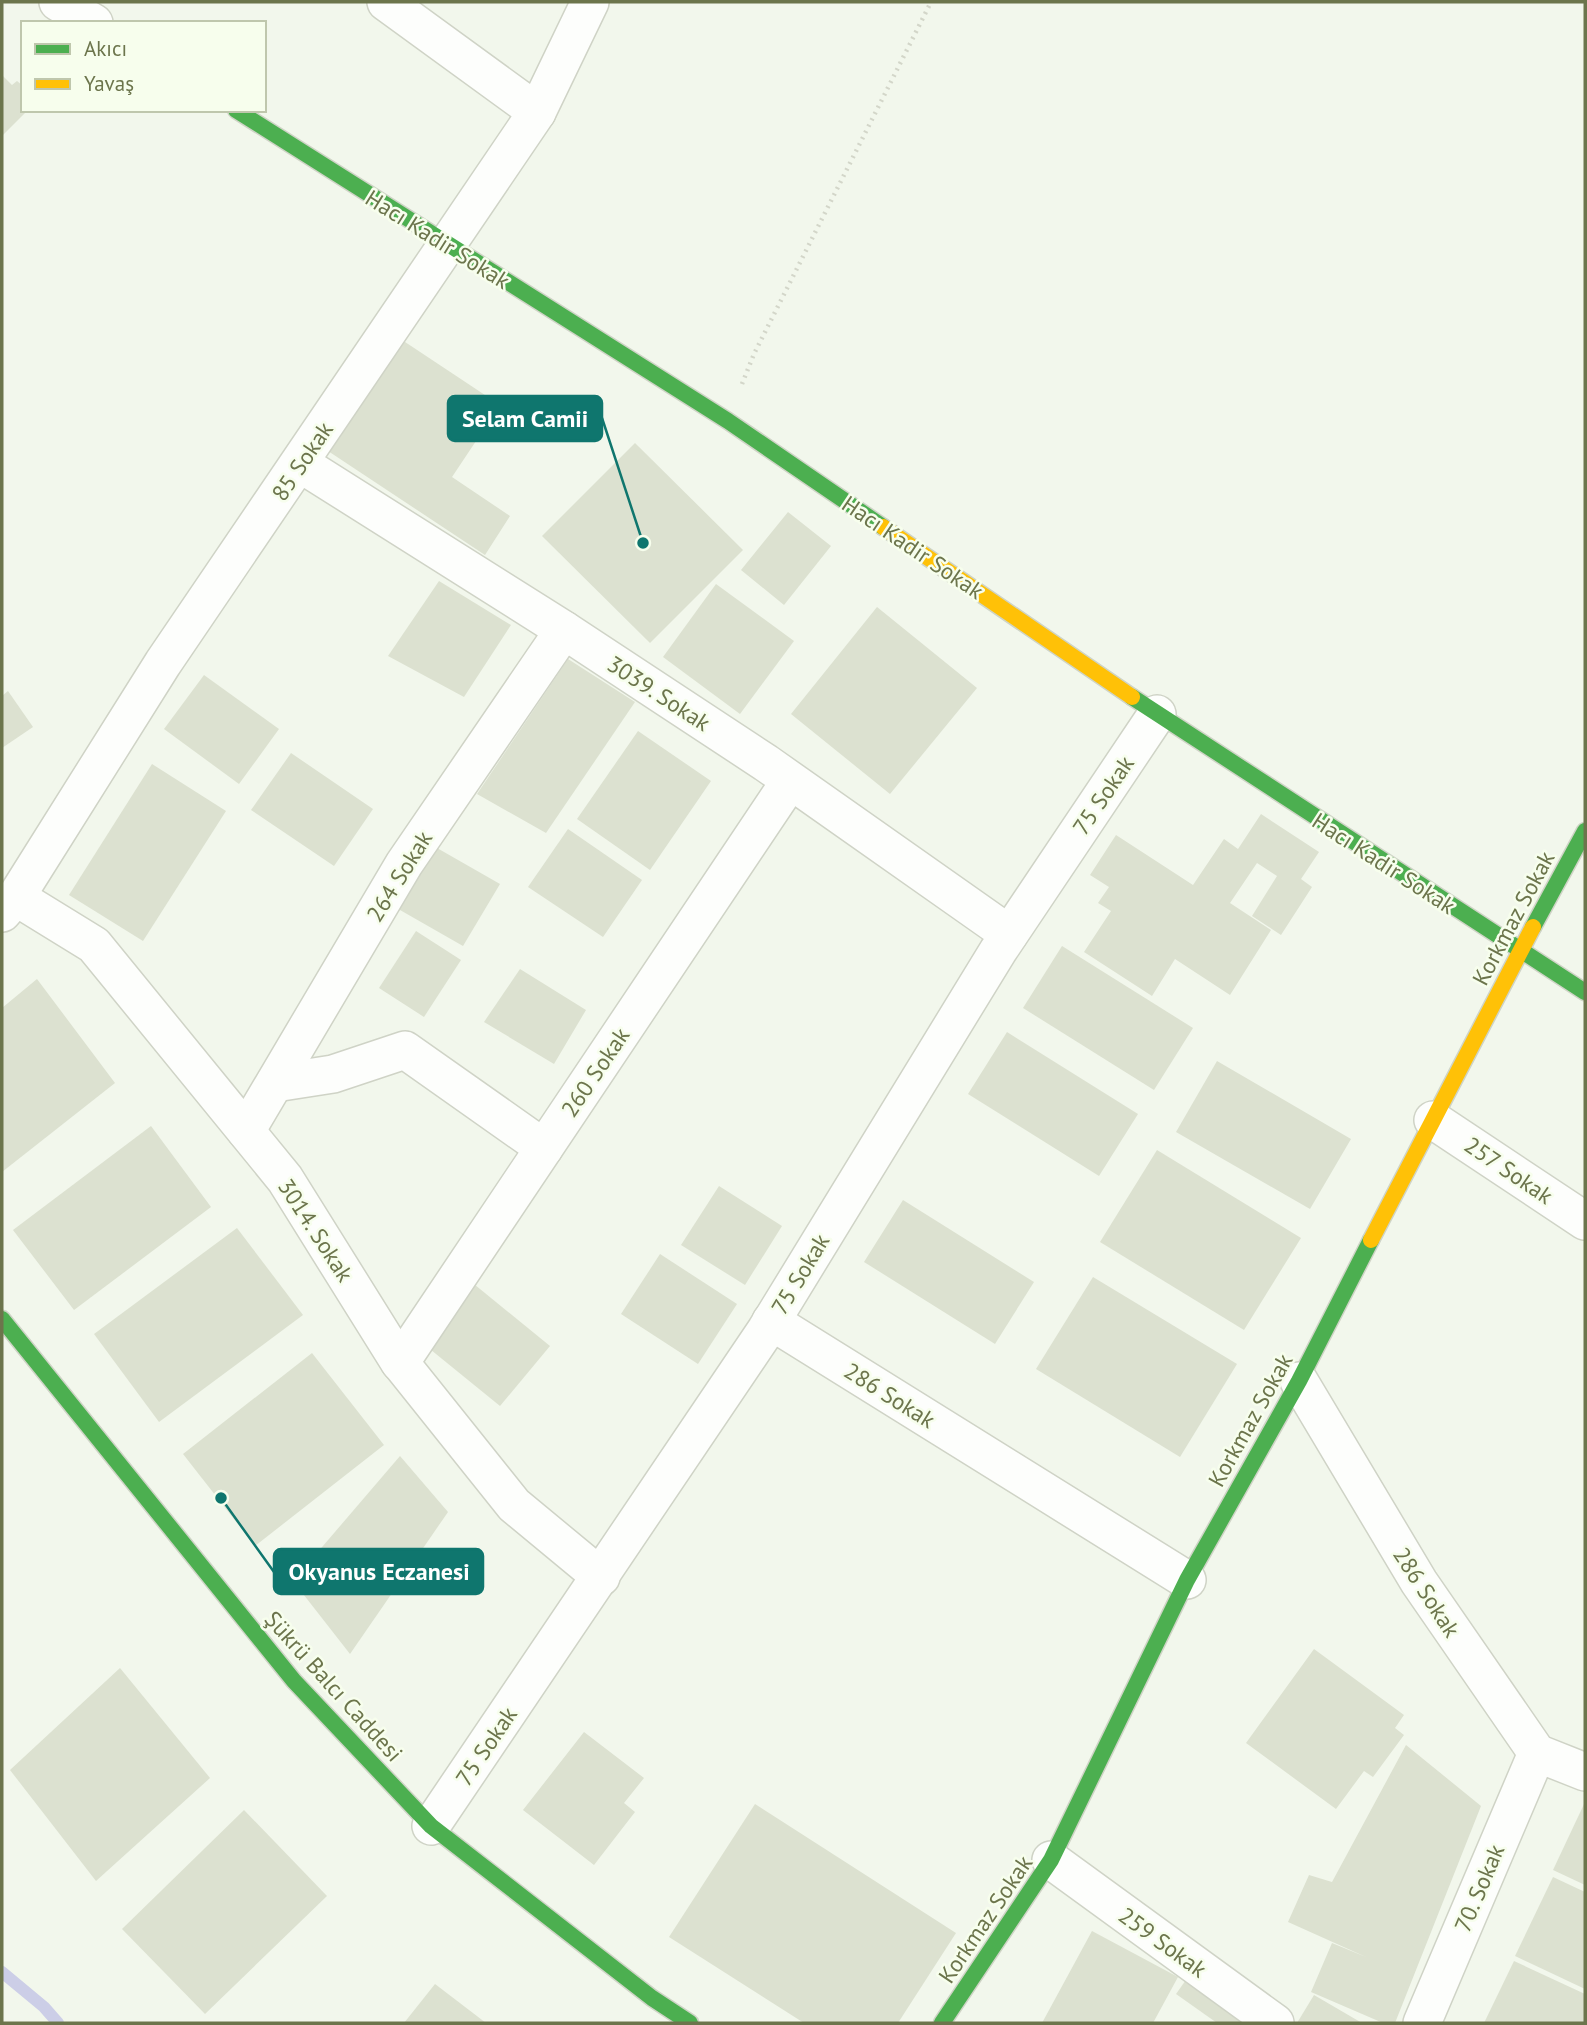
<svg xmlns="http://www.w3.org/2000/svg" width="1587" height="2025" viewBox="0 0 1587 2025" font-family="'PT Sans',sans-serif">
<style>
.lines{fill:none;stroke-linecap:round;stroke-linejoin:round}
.stream{stroke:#cccee7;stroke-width:12}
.building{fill:#dce1d0}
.street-casing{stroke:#cfd3c6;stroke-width:40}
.fast-casing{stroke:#cfd4c6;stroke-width:19}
.slow-casing{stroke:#cfd4c6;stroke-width:19}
.path{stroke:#d3d6c9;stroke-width:4.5;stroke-dasharray:2 5;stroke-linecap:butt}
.street{stroke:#fdfefc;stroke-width:37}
.fast{stroke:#4caf50;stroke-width:16}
.slow{stroke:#ffc107;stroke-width:16}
.labels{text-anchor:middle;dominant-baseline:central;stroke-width:5;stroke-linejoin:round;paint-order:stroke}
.street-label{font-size:23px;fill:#6c754c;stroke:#f7feed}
.leader{fill:none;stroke:#0f766e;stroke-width:2.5}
.callout-dot{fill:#0f766e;stroke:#f7feed;stroke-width:2.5}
.callout{fill:#0f766e;stroke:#0f766e;stroke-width:2.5}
.callout-label{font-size:24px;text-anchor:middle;font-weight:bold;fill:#fff}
</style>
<rect width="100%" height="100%" fill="#f2f7ec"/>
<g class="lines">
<!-- stream -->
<path class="stream" d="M 2,1972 L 44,2007 L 58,2023"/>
</g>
<!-- building -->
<g class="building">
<path d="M 2,75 L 12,85 L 17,81 L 23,86 L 23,110 L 28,110 L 2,136 Z"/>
<path d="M 396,336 L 500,405 L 452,477 L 510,516 L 485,555 L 322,447 Z"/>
<path d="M 635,443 L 743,550 L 650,643 L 542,536 Z"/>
<path d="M 788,512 L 831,546 L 784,605 L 741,570 Z"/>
<path d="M 439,581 L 511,625 L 464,697 L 388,656 Z"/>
<path d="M 716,584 L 794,641 L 740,714 L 663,657 Z"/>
<path d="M 877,607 L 977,688 L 890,794 L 791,714 Z"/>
<path d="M 568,659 L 635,702 L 546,833 L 477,794 Z"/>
<path d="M 204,675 L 279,729 L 239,784 L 164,729 Z"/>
<path d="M 8,691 L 33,727 L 2,748 L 2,696 Z"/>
<path d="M 638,731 L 711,781 L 650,870 L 577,819 Z"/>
<path d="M 291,753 L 373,809 L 334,866 L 251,810 Z"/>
<path d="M 152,764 L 226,811 L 143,941 L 69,895 Z"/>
<path d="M 1261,814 L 1319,852 L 1301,879 L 1312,887 L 1281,935 L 1252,916 L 1277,876 L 1257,863 L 1230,903 L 1271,930 L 1230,995 L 1175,959 L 1152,996 L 1084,952 L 1111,911 L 1098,903 L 1109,887 L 1090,875 L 1116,835 L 1193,885 L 1224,839 L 1238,849 Z"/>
<path d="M 568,829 L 642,880 L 603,937 L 528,887 Z"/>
<path d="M 430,844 L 500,884 L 463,946 L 393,906 Z"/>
<path d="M 416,931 L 461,960 L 424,1017 L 379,988 Z"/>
<path d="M 1062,946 L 1193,1028 L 1154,1090 L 1023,1008 Z"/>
<path d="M 520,969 L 586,1010 L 554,1064 L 484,1022 Z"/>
<path d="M 37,979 L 115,1083 L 2,1172 L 2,1008 Z"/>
<path d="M 1007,1032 L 1138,1114 L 1099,1176 L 968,1094 Z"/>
<path d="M 1217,1061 L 1351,1139 L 1310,1209 L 1176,1132 Z"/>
<path d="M 151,1126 L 211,1207 L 74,1310 L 13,1230 Z"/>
<path d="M 1157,1150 L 1301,1238 L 1244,1330 L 1100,1242 Z"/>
<path d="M 719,1186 L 782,1226 L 745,1285 L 681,1245 Z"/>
<path d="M 903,1200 L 1034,1282 L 995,1344 L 864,1262 Z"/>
<path d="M 237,1228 L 303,1315 L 159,1422 L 94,1334 Z"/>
<path d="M 660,1254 L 737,1304 L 698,1364 L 621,1314 Z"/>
<path d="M 1093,1277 L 1237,1364 L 1180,1457 L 1036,1369 Z"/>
<path d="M 469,1280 L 550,1346 L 500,1406 L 420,1341 Z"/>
<path d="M 312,1353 L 384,1445 L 255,1546 L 183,1454 Z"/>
<path d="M 400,1456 L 448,1512 L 350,1654 L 293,1581 Z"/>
<path d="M 1314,1649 L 1404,1715 L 1395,1728 L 1404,1735 L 1373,1777 L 1364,1771 L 1336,1809 L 1246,1743 Z"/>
<path d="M 120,1668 L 210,1778 L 96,1881 L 10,1770 Z"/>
<path d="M 584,1732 L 644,1778 L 624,1803 L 635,1812 L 594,1865 L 523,1810 Z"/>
<path d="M 1406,1745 L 1481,1806 L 1395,2023 L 1383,2023 L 1311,1992 L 1332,1943 L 1366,1957 L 1288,1922 L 1309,1875 L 1332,1882 Z"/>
<path d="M 1585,1802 L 1585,1885 L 1553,1870 Z"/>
<path d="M 755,1804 L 956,1933 L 898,2023 L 804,2023 L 669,1937 Z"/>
<path d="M 244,1810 L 327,1896 L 205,2014 L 122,1929 Z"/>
<path d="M 1553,1877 L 1585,1892 L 1585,1989 L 1515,1956 Z"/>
<path d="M 1092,1931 L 1178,1977 L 1153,2023 L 1042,2023 Z"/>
<path d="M 1514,1961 L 1585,1994 L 1585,2023 L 1484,2023 Z"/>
<path d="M 1195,1967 L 1275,2023 L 1217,2023 L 1176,1994 Z"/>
<path d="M 435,1984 L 486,2023 L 404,2023 Z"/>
<path d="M 1314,1995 L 1362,2023 L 1297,2023 Z"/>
</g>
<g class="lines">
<!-- street casing -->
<g class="street-casing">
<g id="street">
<path d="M 58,2 L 94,23"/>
<path d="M 386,2 L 537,112"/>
<path d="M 301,464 L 564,630 L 766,763 L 1009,934"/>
<path d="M 16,897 L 94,945 L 285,1179 L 398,1360 L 514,1505 L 601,1577"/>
<path d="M 2,913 L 16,897 L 163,663 L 537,112 L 590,2"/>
<path d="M 275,1083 L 333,1074 L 405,1050 L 544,1148"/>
<path d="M 1433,1120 L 1585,1221"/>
<path d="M 246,1131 L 404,864 L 564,630"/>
<path d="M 771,1321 L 1187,1580"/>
<path d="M 400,1363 L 790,781"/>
<path d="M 1299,1381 L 1419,1582 L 1537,1753 L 1585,1772"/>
<path d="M 431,1826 L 766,1330 L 998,951 L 1157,714"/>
<path d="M 1051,1860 L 1275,2023"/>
<path d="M 1422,2023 L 1537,1753"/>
</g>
</g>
<!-- fast casing -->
<g class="fast-casing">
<g id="fast">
<path d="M 236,110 L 728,421 L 883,527"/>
<path d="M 1132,697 L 1585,992"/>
<path d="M 1533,927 L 1585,831"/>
<path d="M 2,1319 L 294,1681 L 431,1826 L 652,1998 L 690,2023"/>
<path d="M 942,2023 L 1051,1860 L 1187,1580 L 1299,1381 L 1371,1240"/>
</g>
</g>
<!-- slow casing -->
<g class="slow-casing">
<g id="slow">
<path d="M 883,527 L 1132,697"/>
<path d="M 1371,1240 L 1533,927"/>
</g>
</g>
<!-- path -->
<path class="path" d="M 742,384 L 754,354 L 931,2"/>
<!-- street -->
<use href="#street" class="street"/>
<!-- fast -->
<use href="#fast" class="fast"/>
<!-- slow -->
<use href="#slow" class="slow"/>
</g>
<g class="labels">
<!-- street labels -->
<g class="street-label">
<text transform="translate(438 239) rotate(32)">Hacı Kadir Sokak</text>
<text transform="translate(302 461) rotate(-56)">85 Sokak</text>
<text transform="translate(913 547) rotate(34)">Hacı Kadir Sokak</text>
<text transform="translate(659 693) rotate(33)">3039. Sokak</text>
<text transform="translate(1103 795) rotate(-56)">75 Sokak</text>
<text transform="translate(1384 863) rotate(33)">Hacı Kadir Sokak</text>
<text transform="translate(399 876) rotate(-58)">264 Sokak</text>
<text transform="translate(1513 918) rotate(-62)">Korkmaz Sokak</text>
<text transform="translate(595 1072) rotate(-56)">260 Sokak</text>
<text transform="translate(1509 1170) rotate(34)">257 Sokak</text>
<text transform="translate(316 1230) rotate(57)">3014. Sokak</text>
<text transform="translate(800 1274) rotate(-59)">75 Sokak</text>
<text transform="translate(890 1395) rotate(32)">286 Sokak</text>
<text transform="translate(1250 1420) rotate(-61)">Korkmaz Sokak</text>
<text transform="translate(1427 1592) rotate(57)">286 Sokak</text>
<text transform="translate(334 1686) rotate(48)">Şükrü Balcı Caddesi</text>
<text transform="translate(486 1746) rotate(-56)">75 Sokak</text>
<text transform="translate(1479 1888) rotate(-67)">70. Sokak</text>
<text transform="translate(985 1919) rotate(-56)">Korkmaz Sokak</text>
<text transform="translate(1163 1942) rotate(36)">259 Sokak</text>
</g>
</g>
<!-- callouts -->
<path class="leader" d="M643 543L602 418M221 1498L274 1572"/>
<g class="callout-dot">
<circle cx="643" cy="543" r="7"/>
<circle cx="221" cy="1498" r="7"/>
</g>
<g class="callout">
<rect x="448" y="396" width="154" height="45" rx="7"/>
<rect x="274" y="1549" width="209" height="45" rx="7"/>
</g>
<g class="callout-label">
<text x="525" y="427">Selam Camii</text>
<text x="379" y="1580">Okyanus Eczanesi</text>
</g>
<!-- border -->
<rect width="1587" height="2025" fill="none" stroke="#6c754c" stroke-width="7"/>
<!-- legend -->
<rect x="21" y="21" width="245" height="91" fill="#f7feed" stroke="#bfc7ad" stroke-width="2"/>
<rect x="35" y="44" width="35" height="10" fill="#4caf50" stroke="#bfc7ad" stroke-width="2"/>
<text x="84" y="56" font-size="21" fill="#6c754c">Akıcı</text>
<rect x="35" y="79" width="35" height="10" fill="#ffc107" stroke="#bfc7ad" stroke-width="2"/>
<text x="84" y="91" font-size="21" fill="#6c754c">Yavaş</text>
</svg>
